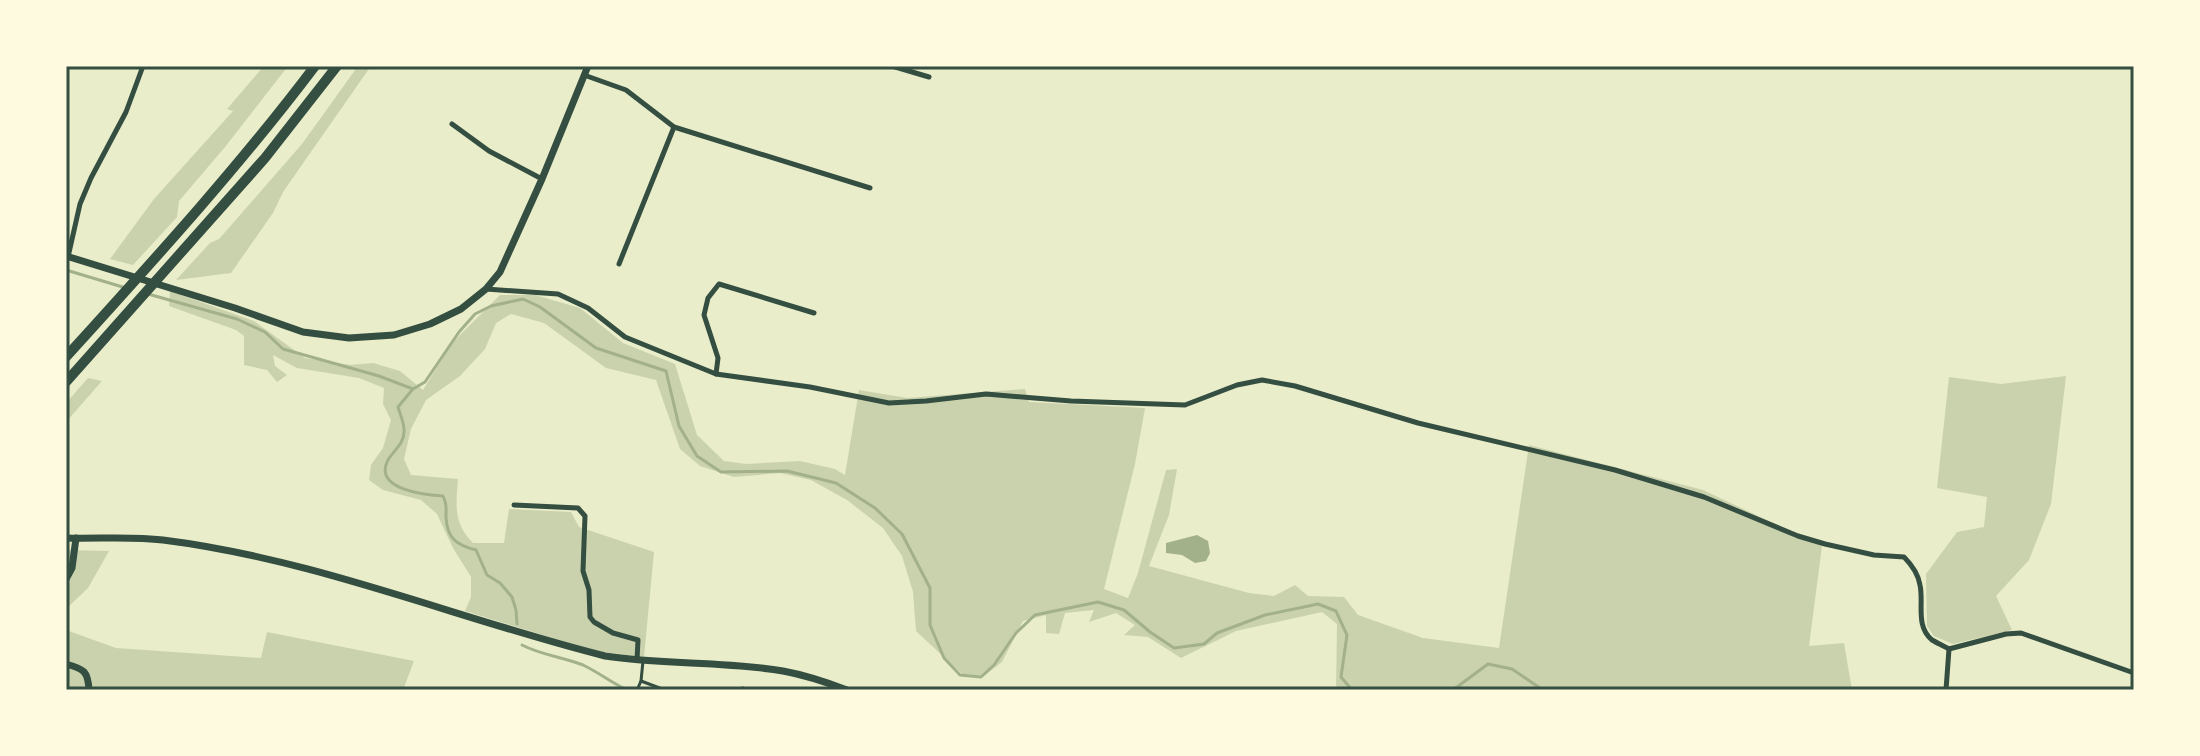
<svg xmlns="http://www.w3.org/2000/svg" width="2200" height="756" viewBox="0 0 2200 756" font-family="Mulish,sans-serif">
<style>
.green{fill:#cad2ad}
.water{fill:#a3b18a}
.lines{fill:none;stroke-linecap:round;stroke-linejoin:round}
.stream{stroke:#a3b18a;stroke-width:3}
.service{stroke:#344e41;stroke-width:3}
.minor{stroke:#344e41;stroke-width:5}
.tertiary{stroke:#344e41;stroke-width:7}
.secondary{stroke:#344e41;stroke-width:7}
.motorway{stroke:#344e41;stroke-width:10}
.neatline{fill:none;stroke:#344e41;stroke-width:3}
</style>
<rect width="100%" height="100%" fill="#e9edc9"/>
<!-- green -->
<g class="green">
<path d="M 264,66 L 288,66 L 225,147 L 179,201 L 177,217 L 133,265 L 110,259 L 154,199 L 233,111 L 227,109 Z"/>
<path d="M 358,66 L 371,66 L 283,192 L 273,213 L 231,273 L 176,280 L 210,243 L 219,239 L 302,144 Z"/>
<path d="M 170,291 L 254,321 L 305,358 L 350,365 L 373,363 L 400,371 L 423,390 L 452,343 L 500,295 L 535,295 L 580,308 L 623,343 L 675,364 L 697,435 L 724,461 L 746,464 L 800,461 L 835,469 L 845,475 L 859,390 L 907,398 L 1025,389 L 1029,402 L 1145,408 L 1135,464 L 1104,589 L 1128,598 L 1138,573 L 1166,470 L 1177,469 L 1169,515 L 1149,566 L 1249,593 L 1274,596 L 1295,585 L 1308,596 L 1344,597 L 1358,615 L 1423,638 L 1499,648 L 1529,445 L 1703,490 L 1822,546 L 1809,646 L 1844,643 L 1852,690 L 1336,690 L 1337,624 L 1322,612 L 1236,631 L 1181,658 L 1148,637 L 1124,635 L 1135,625 L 1116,613 L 1089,622 L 1094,610 L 1065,613 L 1059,634 L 1046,633 L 1046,615 L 1023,621 L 1002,662 L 984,676 L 962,674 L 916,631 L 913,592 L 902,556 L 883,528 L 847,500 L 811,480 L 780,473 L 734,477 L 700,466 L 680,449 L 656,380 L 606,368 L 544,323 L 511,314 L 496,323 L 485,349 L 460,376 L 426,400 L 411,429 L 404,459 L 411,475 L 458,479 C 456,505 453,523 473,543 L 504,543 L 509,509 L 571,512 L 579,527 L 654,552 L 644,657 L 595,651 L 465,611 L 471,597 L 471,577 L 453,548 L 437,514 L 421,500 L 383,490 L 369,480 L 371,465 L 383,448 L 391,420 L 383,404 L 384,388 L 359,378 L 297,368 L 273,355 L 275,366 L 287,375 L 277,382 L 267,370 L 244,365 L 244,336 L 236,330 L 169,306 Z"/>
<path d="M 2066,376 L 2051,504 L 2029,560 L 1996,596 L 2012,630 L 1953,644 L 1934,636 L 1927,626 L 1926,574 L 1957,532 L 1984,527 L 1987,497 L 1937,488 L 1949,377 L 2001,384 Z"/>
<path d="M 88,378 L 102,381 L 66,422 L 66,403 Z"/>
<path d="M 66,550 L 109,551 L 88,588 L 66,609 Z"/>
<path d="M 66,630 L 116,648 L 261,658 L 267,632 L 414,661 L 403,690 L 66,690 Z"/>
</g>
<!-- water -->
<path class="water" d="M 1197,535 L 1208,541 L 1210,553 L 1206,561 L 1195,563 L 1182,555 L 1166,553 L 1166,543 Z"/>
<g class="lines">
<!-- stream -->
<g class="stream">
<path d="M 66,270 L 126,288"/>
<path d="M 148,294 L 237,319 L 265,332 L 283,349 L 379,376 L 413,389 L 425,382 L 459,332 L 475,314 L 491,306 L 523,299 L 540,307 L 596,348 L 666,371 L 679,426 L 697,456 L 721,472 L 787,471 L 836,483 L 875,508 L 902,534 L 930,588 L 930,625 L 944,658 L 960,675 L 981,677 L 994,665 L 1016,633 L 1035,615 L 1098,602 L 1124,610 L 1150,632 L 1174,648 L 1204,644 L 1217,633 L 1265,615 L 1318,604 L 1336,611 L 1347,635 L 1341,677 L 1352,690"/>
<path d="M 412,390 L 398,407 C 400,414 405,425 404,432 C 404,444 393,451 388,460 C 372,490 427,495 443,496 C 447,505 446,508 446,517 C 447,538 456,545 476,550 L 487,575 L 500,583 L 512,597 L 516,610 L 517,624"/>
<path d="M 522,645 C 541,655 563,657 583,665 C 598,672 612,683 627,690"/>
<path d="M 785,690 L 791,690"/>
<path d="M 1453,690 L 1488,664 L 1512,669 L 1543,690"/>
</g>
<!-- service -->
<g class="service">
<path d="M 641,681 L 665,690"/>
<path d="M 637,690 L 641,681 L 643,661"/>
<path d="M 735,690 L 743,688 L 743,690"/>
</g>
<!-- minor -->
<g class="minor">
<path d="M 892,66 L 929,77"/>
<path d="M 584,75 L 626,90 L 674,127 L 870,188"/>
<path d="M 452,124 L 489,151 L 542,179"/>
<path d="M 68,257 L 80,204 L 91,178 L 126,112 L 143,66"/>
<path d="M 619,264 L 674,127"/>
<path d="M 486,289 L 558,294 L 588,308 L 625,337 L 716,374 L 810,387 L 889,403 L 926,401 L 986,394 L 1071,401 L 1185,405 L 1237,385 L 1262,380 L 1295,386 L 1418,423 L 1615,470 L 1704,497 L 1798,536 L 1825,544 L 1874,555 L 1904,557 C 1912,565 1918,573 1920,585 C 1924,603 1915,626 1932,640 C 1937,643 1944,646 1949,649"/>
<path d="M 716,374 L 718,358 L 704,315 L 708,298 L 719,284 L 814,313"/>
<path d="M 514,505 L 578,508 L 585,516 L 583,571 L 589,590 L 590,617 L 594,622 L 613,633 L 638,640 L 637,660"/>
<path d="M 1949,649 L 2006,634 L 2021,633 L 2134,673"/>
<path d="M 1946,690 L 1949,649"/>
</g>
<!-- tertiary -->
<g class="tertiary">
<path d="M 66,579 L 72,568 L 76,538"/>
<path d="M 66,664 C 84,669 88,671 89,690"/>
</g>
<!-- secondary -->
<g class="secondary">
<path d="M 66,256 L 235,308 L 303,332 L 349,338 L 394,335 L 430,324 L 461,309 L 486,289 L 500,272 L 542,179 L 588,66"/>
<path d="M 66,538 C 98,539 131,536 163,540 C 315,559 458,619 605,656 C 664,665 724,661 783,671 C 805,675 826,682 847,690"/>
</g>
<!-- motorway -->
<g class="motorway">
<path d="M 66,357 C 152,262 238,168 315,66"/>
<path d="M 66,382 L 265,158 L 337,66"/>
</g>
</g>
<!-- border -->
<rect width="2200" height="756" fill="none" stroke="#fefae0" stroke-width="136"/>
<rect x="68" y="68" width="2064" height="620" class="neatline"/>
</svg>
